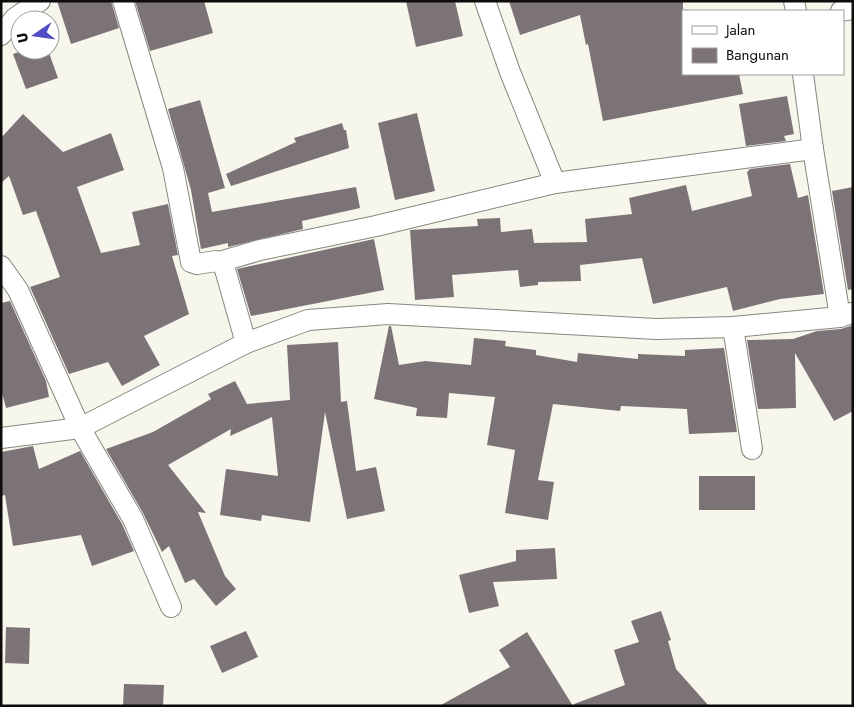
<svg xmlns="http://www.w3.org/2000/svg" width="854" height="707" viewBox="0 0 854 707" font-family="Jost,sans-serif">
<style>
.building{fill:#7c7376}
.lines{fill:none;stroke-linecap:round;stroke-linejoin:round}
.minor-casing{stroke:#88877f;stroke-width:22}
.minor{stroke:#fff;stroke-width:20}
</style>
<rect width="100%" height="100%" fill="#f7f6ed"/>
<!-- building -->
<g class="building">
<path d="M 57,1 L 111,1 L 119,28 L 71,44 Z"/>
<path d="M 135,1 L 204,1 L 213,33 L 150,51 Z"/>
<path d="M 406,1 L 455,1 L 463,36 L 416,47 Z"/>
<path d="M 509,1 L 683,1 L 683,74 L 739,74 L 743,94 L 603,121 L 588,44 L 586,45 L 580,15 L 520,35 Z"/>
<path d="M 24,50 L 48,50 L 58,78 L 26,89 L 13,54 Z"/>
<path d="M 787,96 L 794,134 L 784,136 L 786,141 L 746,146 L 739,104 Z"/>
<path d="M 200,100 L 225,188 L 208,193 L 212,212 L 356,187 L 360,208 L 302,221 L 303,229 L 228,247 L 228,243 L 201,249 L 191,190 L 168,109 Z"/>
<path d="M 417,113 L 435,191 L 395,200 L 378,123 Z"/>
<path d="M 23,114 L 63,152 L 111,133 L 124,170 L 77,187 L 101,253 L 140,245 L 132,212 L 168,204 L 178,255 L 172,256 L 189,314 L 144,336 L 160,365 L 122,386 L 108,362 L 69,374 L 30,287 L 60,277 L 36,211 L 23,215 L 9,176 L 1,183 L 1,138 Z"/>
<path d="M 342,123 L 344,130 L 346,130 L 349,148 L 231,186 L 226,174 L 296,142 L 294,138 Z"/>
<path d="M 790,164 L 798,198 L 808,195 L 824,294 L 780,299 L 733,311 L 727,287 L 653,304 L 642,258 L 580,265 L 581,281 L 538,282 L 538,285 L 520,287 L 518,270 L 452,275 L 454,297 L 415,300 L 410,230 L 478,226 L 477,219 L 500,218 L 501,232 L 532,229 L 534,243 L 587,242 L 585,219 L 632,214 L 629,198 L 686,185 L 692,211 L 752,196 L 747,172 L 750,169 Z"/>
<path d="M 853,187 L 853,289 L 848,290 L 832,191 Z"/>
<path d="M 374,239 L 384,290 L 251,316 L 237,269 Z"/>
<path d="M 10,301 L 46,381 L 49,397 L 6,408 L 1,389 L 1,303 Z"/>
<path d="M 853,325 L 853,411 L 834,421 L 795,353 L 796,408 L 758,409 L 747,340 L 793,339 L 817,331 L 841,329 Z"/>
<path d="M 389,326 L 391,326 L 399,365 L 425,361 L 471,365 L 474,338 L 506,341 L 505,346 L 536,350 L 536,355 L 577,362 L 578,353 L 638,359 L 638,354 L 685,356 L 685,350 L 724,348 L 737,432 L 689,434 L 687,409 L 621,406 L 620,411 L 553,404 L 538,480 L 554,482 L 548,520 L 505,513 L 515,450 L 487,445 L 495,397 L 449,393 L 447,418 L 416,416 L 417,408 L 374,399 Z"/>
<path d="M 338,342 L 341,402 L 347,401 L 356,471 L 376,467 L 385,511 L 347,519 L 325,412 L 310,522 L 262,515 L 261,521 L 220,515 L 226,469 L 278,476 L 272,417 L 230,436 L 231,429 L 168,465 L 206,513 L 198,512 L 225,576 L 236,589 L 216,606 L 194,579 L 185,583 L 169,546 L 162,552 L 143,513 L 106,449 L 153,432 L 211,399 L 208,394 L 235,381 L 247,404 L 290,400 L 287,345 Z"/>
<path d="M 33,446 L 39,469 L 80,451 L 122,524 L 134,551 L 92,566 L 81,535 L 13,546 L 5,495 L 1,496 L 1,452 Z"/>
<rect x="699" y="476" width="56" height="34"/>
<path d="M 555,548 L 557,579 L 493,582 L 499,606 L 469,613 L 459,575 L 516,561 L 516,550 Z"/>
<path d="M 661,611 L 671,640 L 668,641 L 676,669 L 709,706 L 574,706 L 574,704 L 625,685 L 614,650 L 639,642 L 631,621 Z"/>
<path d="M 6,627 L 30,628 L 29,664 L 5,663 Z"/>
<path d="M 246,631 L 258,657 L 222,673 L 210,646 Z"/>
<path d="M 527,632 L 573,706 L 439,706 L 510,667 L 499,650 Z"/>
<path d="M 124,684 L 164,685 L 163,706 L 123,706 Z"/>
</g>
<g class="lines">
<!-- minor casing -->
<g class="minor-casing">
<g id="minor">
<path d="M 123,1 L 173,168 L 191,262 L 197,264 L 216,261 L 224,266 L 246,343"/>
<path d="M 485,1 L 510,72 L 555,183"/>
<path d="M 794,1 L 796,11"/>
<path d="M 841,11 L 853,9"/>
<path d="M 1,35 L 15,18 L 40,1"/>
<path d="M 803,74 L 813,149 L 840,317 L 851,313"/>
<path d="M 219,262 L 260,250 L 376,226 L 555,183 L 813,149"/>
<path d="M 1,266 L 18,290 L 80,428 L 133,519 L 171,607"/>
<path d="M 733,327 L 752,449"/>
<path d="M 1,438 L 80,428 L 246,343 L 308,320 L 388,314 L 656,329 L 733,327 L 840,317"/>
</g>
</g>
<!-- minor -->
<use href="#minor" class="minor"/>
</g>
<!-- border -->
<rect width="854" height="707" fill="none" stroke="#0d0c0a" stroke-width="5"/>
<!-- legend -->
<rect x="682" y="10" width="162" height="65" fill="#ffffff" stroke="#9e9e9d"/>
<rect x="692" y="26" width="25" height="8" fill="#ffffff" stroke="#9e9e9d"/>
<text x="726" y="35" font-size="15" fill="#0d0c0a">Jalan</text>
<rect x="692" y="48" width="25" height="15" fill="#7c7376" stroke="#9e9e9d"/>
<text x="726" y="60" font-size="15" fill="#0d0c0a">Bangunan</text>
<!-- north arrow -->
<g transform="translate(35 35) rotate(257)"><circle r="24" fill="#ffffff" stroke="#9e9e9d"/>
<path d="M0-4L9 19L0 12L-9 19Z" fill="#514dc4"/>
<text y="-8" font-size="14" font-weight="bold" text-anchor="middle" fill="#0d0c0a">U</text>
</g>
</svg>
